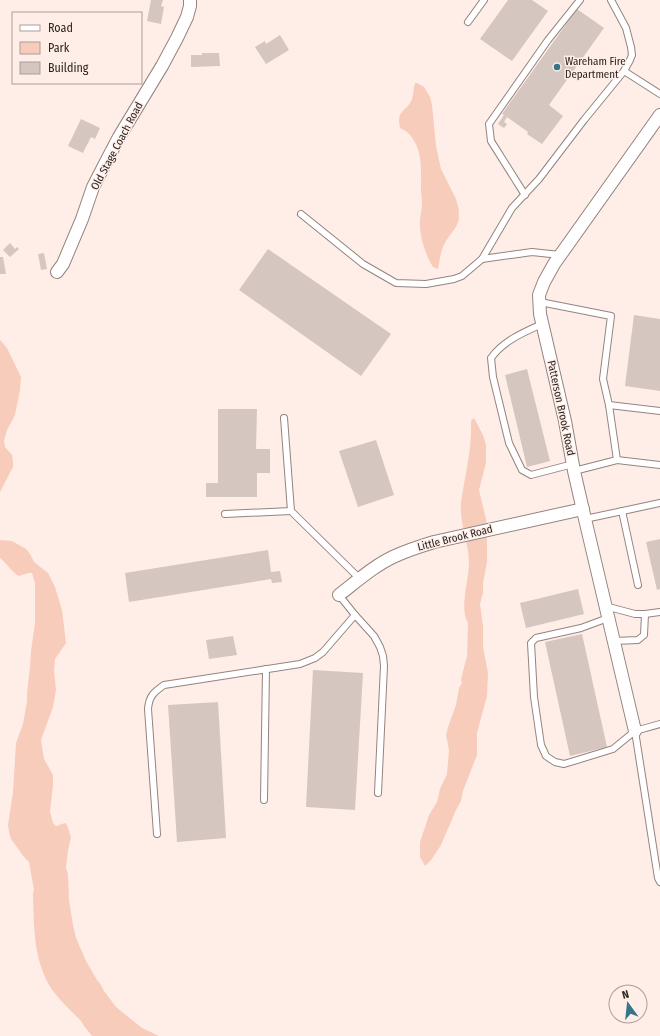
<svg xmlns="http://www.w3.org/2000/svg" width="660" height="1036" viewBox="0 0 660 1036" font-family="'Fira Sans Condensed',sans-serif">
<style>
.green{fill:#f7ccbb}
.building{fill:#d5c6bf}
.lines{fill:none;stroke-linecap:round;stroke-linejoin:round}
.service-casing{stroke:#93847f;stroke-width:8}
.minor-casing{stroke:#93847f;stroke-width:14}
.service{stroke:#fff;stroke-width:6}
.minor{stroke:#fff;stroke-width:12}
.poi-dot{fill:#357489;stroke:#ffeee8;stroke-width:1.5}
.labels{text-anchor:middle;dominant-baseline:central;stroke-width:3;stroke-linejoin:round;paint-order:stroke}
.poi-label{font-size:11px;fill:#2a2422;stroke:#ffeee8;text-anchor:start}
.street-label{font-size:11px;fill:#2a2422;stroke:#ffeee8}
</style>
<rect width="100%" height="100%" fill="#ffeee8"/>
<!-- green -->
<g class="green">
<path d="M 415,83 L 417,83 L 424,87 L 430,97 L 432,105 L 436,146 L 441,169 L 456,199 L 459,210 C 458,214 460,218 458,222 C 456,229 451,233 448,238 C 441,247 440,258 438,269 L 433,267 C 427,258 420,238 420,226 C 419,219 422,212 422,204 C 422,199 421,194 421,189 C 421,171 423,150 410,135 C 408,132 404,130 400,128 C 396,109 407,112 412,99 C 414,94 413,89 415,83 Z"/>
<path d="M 0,340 L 7,348 L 21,377 L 20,390 L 15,415 L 7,430 L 4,441 L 5,447 L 12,455 L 13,462 L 13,467 L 0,492 Z"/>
<path d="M 474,418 L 483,435 L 486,445 L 486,463 L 479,490 L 486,519 L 487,530 L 486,533 L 487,539 L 487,562 L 483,583 L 483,593 L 480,604 L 483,626 L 483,647 L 488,673 L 487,696 L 477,733 L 477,755 L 463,791 L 461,801 L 456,810 L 441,845 L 431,860 L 425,866 L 420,857 L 420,842 L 429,815 L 437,802 L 440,789 L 447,774 L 449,750 L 446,735 L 448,727 L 456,705 L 459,688 L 462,683 L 461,679 L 467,656 L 468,623 C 459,609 469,579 469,563 C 469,543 459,523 461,502 C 465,475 472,450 471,421 Z"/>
<path d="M 0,540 L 12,541 L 26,549 L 30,554 L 34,562 L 48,573 L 55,587 L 62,610 L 66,643 L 55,659 L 54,671 L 56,690 L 53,707 L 41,740 L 44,759 L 53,775 L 53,785 L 50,811 L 53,823 L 56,826 L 65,823 L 67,825 L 71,837 L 68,850 L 66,867 L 68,875 L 69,900 L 73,925 L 76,938 L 86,961 L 97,980 L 101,985 L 104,991 L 116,1007 L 142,1028 L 159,1036 L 92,1036 L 84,1026 L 82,1022 C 71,1010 56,998 48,983 C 33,955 34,923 33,893 L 34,890 L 29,862 L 24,857 L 11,839 L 9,832 L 8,825 L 13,792 L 16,743 L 23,724 L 27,701 L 27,694 L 30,666 L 31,651 L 35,623 L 35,583 L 32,573 C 25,573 24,575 19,576 C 16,576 4,561 0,558 Z"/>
</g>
<!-- building -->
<g class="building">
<path d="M 151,0 L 163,0 L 161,6 L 164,7 L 161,24 L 147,21 Z"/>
<path d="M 508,0 L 532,0 L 548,11 L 512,61 L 480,39 Z"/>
<path d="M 577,9 L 604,28 L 549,105 L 563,116 L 542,144 L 527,134 L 528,132 L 507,117 L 504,122 L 507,124 L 504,128 L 498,124 L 504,115 L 502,114 Z"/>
<path d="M 280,35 L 289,50 L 266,64 L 255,47 L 265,41 L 266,44 Z"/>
<path d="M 202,53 L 219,53 L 220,66 L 191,67 L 191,55 L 202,55 Z"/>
<path d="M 81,119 L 100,128 L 95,139 L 91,137 L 83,153 L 68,146 Z"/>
<path d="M 10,243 L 15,249 L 17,247 L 19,249 L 10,257 L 3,250 Z"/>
<path d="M 268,249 L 391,334 L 361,376 L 239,290 Z"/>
<path d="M 44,253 L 47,269 L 41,270 L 38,254 Z"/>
<path d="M 0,257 L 3,257 L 6,274 L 0,274 Z"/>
<path d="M 634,315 L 660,319 L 660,391 L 625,386 Z"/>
<path d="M 527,369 L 550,461 L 527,467 L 505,375 Z"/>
<path d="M 218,409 L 257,409 L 256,449 L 270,449 L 270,473 L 257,473 L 257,497 L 206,497 L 206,483 L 218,483 Z"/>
<path d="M 376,440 L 394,495 L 358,507 L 339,451 Z"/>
<path d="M 660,539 L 660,589 L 657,590 L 646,542 Z"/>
<path d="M 268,550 L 271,572 L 280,571 L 282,582 L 272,583 L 271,579 L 129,602 L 125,573 Z"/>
<path d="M 578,589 L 584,614 L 526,628 L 520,603 Z"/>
<path d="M 582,634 L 607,747 L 570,756 L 545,642 Z"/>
<path d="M 233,636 L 237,655 L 209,659 L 206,640 Z"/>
<path d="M 313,670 L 363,673 L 355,810 L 306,807 Z"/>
<path d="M 218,702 L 226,838 L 177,842 L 168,705 Z"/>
</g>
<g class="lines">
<!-- service casing -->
<g class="service-casing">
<g id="service">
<path d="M 468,22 L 484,0"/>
<path d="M 624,71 L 660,94"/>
<path d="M 525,195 L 491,141 L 489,124 L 548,40 L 580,0"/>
<path d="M 301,214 L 363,264 L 396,283 L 426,284 L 454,279 L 462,276 L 482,259 L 532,252 L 560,255"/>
<path d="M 482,259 L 512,208 L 539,179 L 584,120 L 624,71 L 630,60 L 632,55 L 631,47 L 626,28 L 611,0"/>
<path d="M 540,302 L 611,316 L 603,379 L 609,405 L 617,460 L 574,471"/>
<path d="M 542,324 C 524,332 503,341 491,358 L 493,377 L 509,443 L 522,470 L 531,475 L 573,464"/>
<path d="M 609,405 L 660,411"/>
<path d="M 284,418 L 291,511 L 360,579"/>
<path d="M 617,460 L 660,465"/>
<path d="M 622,511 L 638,585"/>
<path d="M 225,514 L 291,511"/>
<path d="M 585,519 L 660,503"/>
<path d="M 339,595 L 355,615 L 374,636 L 380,647 L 383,656 L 384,666 L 378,793"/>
<path d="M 605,606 L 635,614 L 645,614 L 660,612"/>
<path d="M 608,618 L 581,628 L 536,638 L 531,643 L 534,697 L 541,745 L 546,756 L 555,762 L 564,764 L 613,749 L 635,731 L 660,724"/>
<path d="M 614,641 L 638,640 L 644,635 L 645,614"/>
<path d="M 635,731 L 658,878 L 660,882"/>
<path d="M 264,800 L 266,669"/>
<path d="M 157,834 L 148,709 C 149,696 154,692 164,685 L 300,664 L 315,658 L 323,652 L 355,615"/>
</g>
</g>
<!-- minor casing -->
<g class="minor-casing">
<g id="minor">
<path d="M 57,272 L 63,264 L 82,219 L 93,187 L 109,156 L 119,137 L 162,66 L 177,38 L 187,17 L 190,6 L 190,0"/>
<path d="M 339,595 C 357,581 375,565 395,556 C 408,550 421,546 434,542 L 583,509"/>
<path d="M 635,731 L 585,519 L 574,471 L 565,421 L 540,314 L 539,295 L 544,282 L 554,264 L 660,115"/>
</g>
</g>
<!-- service -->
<use href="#service" class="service"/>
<!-- minor -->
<use href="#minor" class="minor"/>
</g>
<!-- markers -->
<circle class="poi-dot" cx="557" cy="67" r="4"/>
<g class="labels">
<!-- poi labels -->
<g class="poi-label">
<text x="565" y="61">Wareham Fire<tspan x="565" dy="13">Department</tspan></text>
</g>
<!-- street labels -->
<g class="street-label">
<text transform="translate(117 146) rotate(-62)">Old Stage Coach Road</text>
<text transform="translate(561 408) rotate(78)">Patterson Brook Road</text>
<text transform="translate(455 538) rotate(-14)">Little Brook Road</text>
</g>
</g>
<!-- legend -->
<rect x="12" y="12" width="130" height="72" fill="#ffeee8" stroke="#aa9d99"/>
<rect x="20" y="25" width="20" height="6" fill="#ffffff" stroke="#aa9d99"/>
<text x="48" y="32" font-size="12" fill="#2a2422">Road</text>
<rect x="20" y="42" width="20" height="12" fill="#f7ccbb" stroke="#aa9d99"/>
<text x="48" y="52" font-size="12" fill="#2a2422">Park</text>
<rect x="20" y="62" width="20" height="12" fill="#d5c6bf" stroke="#aa9d99"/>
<text x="48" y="72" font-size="12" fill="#2a2422">Building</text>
<!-- north arrow -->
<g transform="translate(628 1004) rotate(345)"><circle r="19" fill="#ffeee8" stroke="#aa9d99"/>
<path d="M0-3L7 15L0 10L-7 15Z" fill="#357489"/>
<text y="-6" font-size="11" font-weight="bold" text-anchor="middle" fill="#2a2422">N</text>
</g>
</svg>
